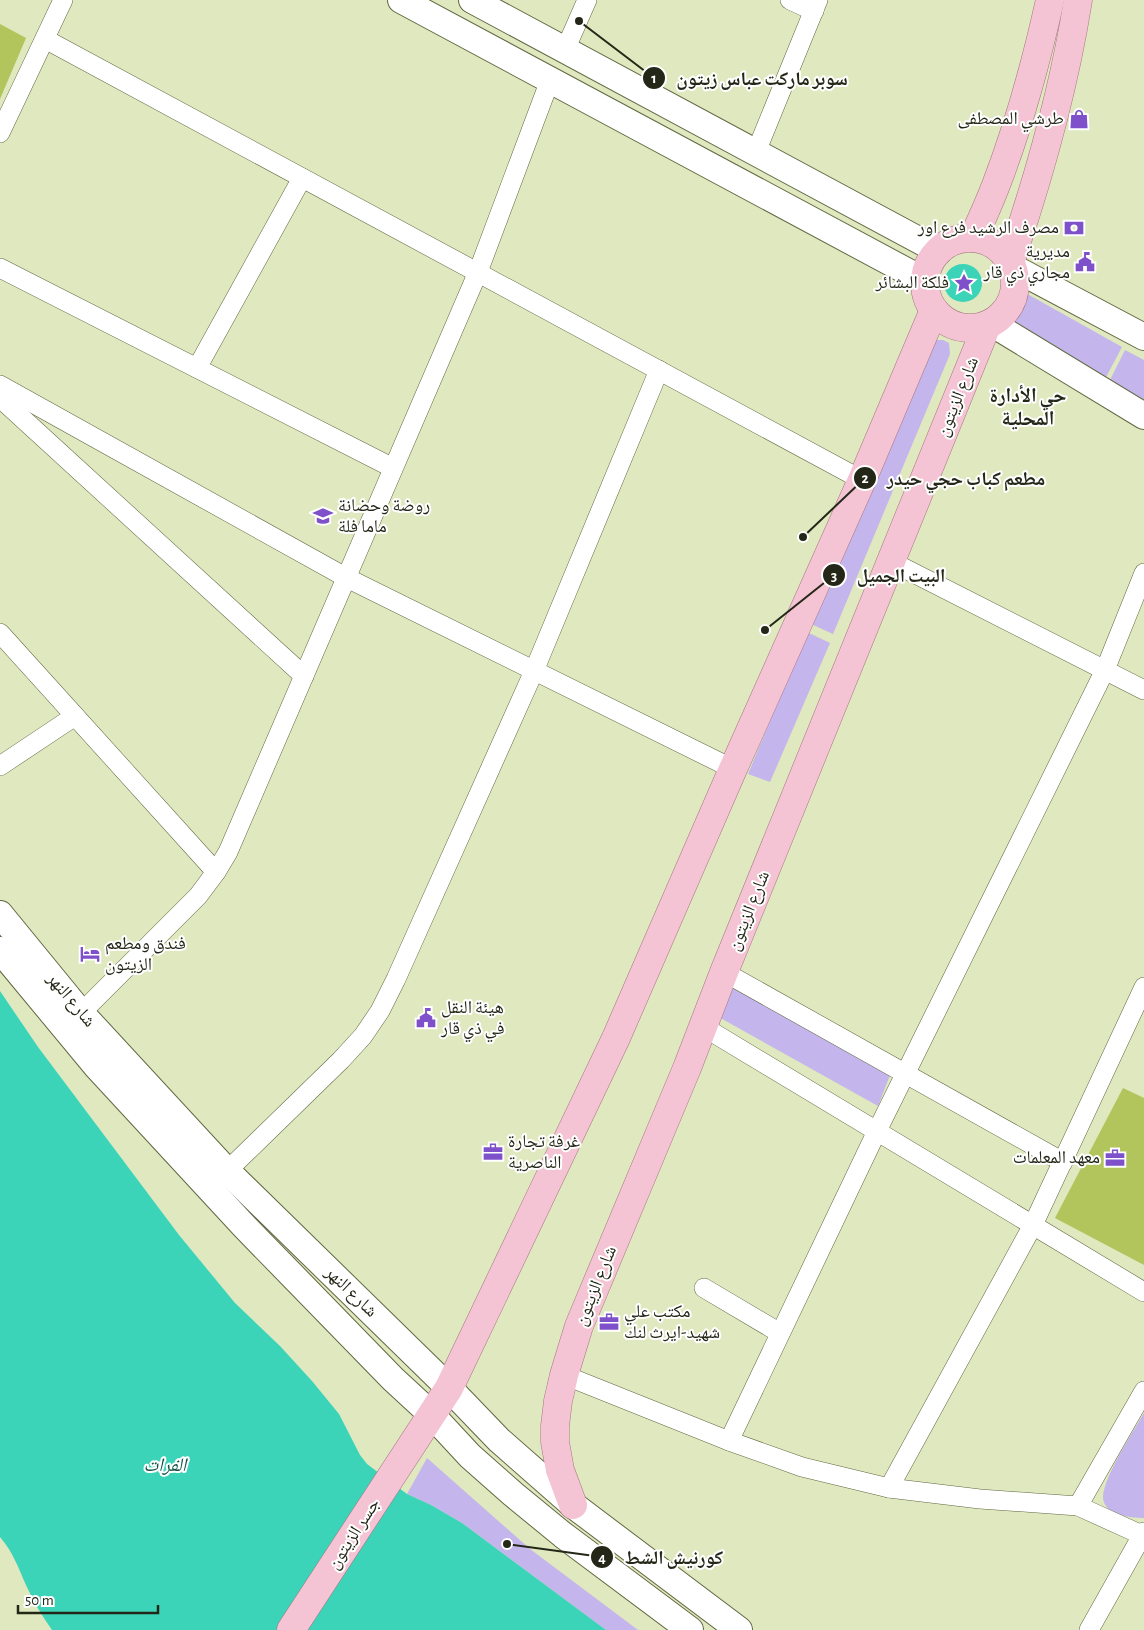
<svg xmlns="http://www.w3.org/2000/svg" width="1144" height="1630" font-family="'Alegreya Sans','Noto Naskh Arabic',sans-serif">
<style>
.green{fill:#c4b5ec}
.water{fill:#3bd4b8}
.building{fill:#b2c45c}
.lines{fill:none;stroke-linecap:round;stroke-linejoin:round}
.street-casing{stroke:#616842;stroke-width:20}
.secondary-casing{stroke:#616842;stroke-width:28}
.primary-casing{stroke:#a67480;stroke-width:29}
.street{stroke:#fff;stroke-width:19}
.secondary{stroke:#fff;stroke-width:26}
.primary{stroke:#f4c4d4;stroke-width:28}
.labels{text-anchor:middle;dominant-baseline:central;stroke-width:4;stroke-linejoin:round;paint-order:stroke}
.poi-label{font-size:18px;fill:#242717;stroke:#fff;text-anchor:end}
.street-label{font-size:18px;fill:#242717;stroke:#fff}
.water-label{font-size:19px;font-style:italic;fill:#155247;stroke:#fff}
.quarter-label{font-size:20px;font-weight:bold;fill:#242717;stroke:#fff}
.leader{fill:none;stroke:#242717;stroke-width:2}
.callout-dot{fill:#242717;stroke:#fff;stroke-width:2}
.mark-label{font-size:15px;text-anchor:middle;font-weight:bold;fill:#fff}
.callout-label{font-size:19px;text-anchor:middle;font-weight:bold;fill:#242717;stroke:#fff;stroke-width:4;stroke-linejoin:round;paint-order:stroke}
</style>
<rect width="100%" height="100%" fill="#dfe8be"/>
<!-- green -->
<g class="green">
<polygon points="1022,291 1122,347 1105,379 1005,326"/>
<polygon points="935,340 943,340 949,343 950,354 833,634 811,624"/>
<polygon points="1125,350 1144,360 1144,402 1109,382"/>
<polygon points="807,632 830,643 770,782 748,774"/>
<polygon points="733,984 892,1070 878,1106 715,1015"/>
<path d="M1144 1413V1518C1131 1518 1103 1515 1103 1497 1104 1476 1133 1432 1144 1413Z"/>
<polygon points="427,1458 530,1549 638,1630 606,1630 462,1523 431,1505 407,1494"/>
</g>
<!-- water -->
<g class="water">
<circle cx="963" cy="283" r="19"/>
<path d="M0 991 38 1047 179 1235 235 1303 280 1346 312 1381 339 1414 360 1455 367 1464 407 1494 431 1505 462 1523 606 1630H52C42 1616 33 1601 26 1585 18 1567 13 1552 0 1537Z"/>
</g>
<!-- building -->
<g class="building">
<polygon points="0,24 26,38 0,99"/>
<polygon points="1123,1088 1144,1098 1144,1265 1055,1218"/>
</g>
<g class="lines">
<defs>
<g id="street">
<polyline points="790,0 814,11"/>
<polyline points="45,39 862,480"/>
<polyline points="565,50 587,0"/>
<polyline points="0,133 63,0"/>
<polyline points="756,152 818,0"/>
<polyline points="0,268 393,468"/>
<polyline points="197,368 302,178"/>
<polyline points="0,385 347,578 733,769"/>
<polyline points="0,398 304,676"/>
<polyline points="892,562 1144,690"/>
<polyline points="0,633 216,872"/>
<polyline points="0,766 75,716"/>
<polyline points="724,972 1063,1162"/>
<polyline points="81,1013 198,896 216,872 228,852 478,272 550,80"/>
<polyline points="702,1026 1144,1292"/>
<polyline points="227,1171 341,1060 363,1036 380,1011 396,979 534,671 659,370"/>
<polyline points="704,1288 780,1333"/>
<polyline points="564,1375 729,1441 802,1467 889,1488 980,1499 1078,1506 1142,1535"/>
<polyline points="729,1441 877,1131 1105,670 1144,573"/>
<polyline points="889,1488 1033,1225 1144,987"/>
<polyline points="1078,1506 1144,1391"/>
<polyline points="1089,1630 1144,1532"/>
</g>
<g id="secondary">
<polyline points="401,0 925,281"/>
<polyline points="472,0 939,251"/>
<polyline points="1012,267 1144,337"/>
<polyline points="991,323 1144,416"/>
<polyline points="0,914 81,1013 227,1171 449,1388 499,1440 573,1505 739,1630"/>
<polyline points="0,950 97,1067 244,1226 393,1379 432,1415 470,1456 513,1494 563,1535 690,1630"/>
</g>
<g id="primary">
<path d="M973 238C981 221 989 203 996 185 1019 125 1036 63 1050 0"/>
<circle cx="970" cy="283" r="45"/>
<path d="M1010 262C1039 177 1064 89 1078 0"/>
<polyline points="573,1505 560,1470 555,1442 555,1426 558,1401 564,1375 579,1326 687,1068 724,972 987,325"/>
<polyline points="291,1630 449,1388 616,1038 733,769 862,480 934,310"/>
</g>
</defs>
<!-- street casing -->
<use href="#street" class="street-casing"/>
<!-- secondary casing -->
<use href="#secondary" class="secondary-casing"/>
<!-- primary casing -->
<use href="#primary" class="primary-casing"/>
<!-- street -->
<use href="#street" class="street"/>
<!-- secondary -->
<use href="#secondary" class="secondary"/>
<!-- primary -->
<use href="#primary" class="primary"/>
</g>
<!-- icons -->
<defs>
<symbol id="shop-bare" viewBox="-9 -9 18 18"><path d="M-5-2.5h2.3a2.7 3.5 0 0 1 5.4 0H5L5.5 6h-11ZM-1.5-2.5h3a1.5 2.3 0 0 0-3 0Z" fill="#7e50c9" stroke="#fff" stroke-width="2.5" paint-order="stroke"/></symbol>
<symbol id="bank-bare" viewBox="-9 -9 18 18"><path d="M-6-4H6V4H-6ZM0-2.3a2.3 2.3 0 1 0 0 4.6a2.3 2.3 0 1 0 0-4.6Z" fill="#7e50c9" stroke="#fff" stroke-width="2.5" paint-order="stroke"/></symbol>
<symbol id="civic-bare" viewBox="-9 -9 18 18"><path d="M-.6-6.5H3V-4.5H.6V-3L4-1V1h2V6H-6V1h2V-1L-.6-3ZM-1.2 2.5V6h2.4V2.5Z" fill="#7e50c9" stroke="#fff" stroke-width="2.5" paint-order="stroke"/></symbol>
<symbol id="sight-bare" viewBox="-9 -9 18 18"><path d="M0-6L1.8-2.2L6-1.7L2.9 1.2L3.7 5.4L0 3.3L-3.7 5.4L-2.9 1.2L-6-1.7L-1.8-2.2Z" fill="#7e50c9" stroke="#fff" stroke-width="2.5" paint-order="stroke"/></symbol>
<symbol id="school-bare" viewBox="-9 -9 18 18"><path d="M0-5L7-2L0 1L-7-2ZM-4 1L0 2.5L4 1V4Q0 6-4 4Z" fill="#7e50c9" stroke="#fff" stroke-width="2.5" paint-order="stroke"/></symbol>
<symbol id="hotel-bare" viewBox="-9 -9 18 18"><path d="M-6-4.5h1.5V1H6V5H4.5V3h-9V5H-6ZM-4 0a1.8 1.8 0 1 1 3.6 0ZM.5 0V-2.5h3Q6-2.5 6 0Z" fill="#7e50c9" stroke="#fff" stroke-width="2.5" paint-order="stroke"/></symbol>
<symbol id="office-bare" viewBox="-9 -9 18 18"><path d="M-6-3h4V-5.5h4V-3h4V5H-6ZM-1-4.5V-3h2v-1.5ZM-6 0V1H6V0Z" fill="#7e50c9" stroke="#fff" stroke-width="2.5" paint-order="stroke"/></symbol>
</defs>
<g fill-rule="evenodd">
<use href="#shop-bare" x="1065" y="105" width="28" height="28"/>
<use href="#bank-bare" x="1060" y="214" width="28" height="28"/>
<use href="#civic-bare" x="1071" y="248" width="28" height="28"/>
<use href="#sight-bare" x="950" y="269" width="28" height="28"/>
<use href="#school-bare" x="309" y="502" width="28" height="28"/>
<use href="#hotel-bare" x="76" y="940" width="28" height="28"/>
<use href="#civic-bare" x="412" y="1004" width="28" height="28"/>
<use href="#office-bare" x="479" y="1138" width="28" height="28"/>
<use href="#office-bare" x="1101" y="1144" width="28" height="28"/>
<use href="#office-bare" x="595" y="1308" width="28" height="28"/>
</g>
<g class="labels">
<!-- poi labels -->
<g class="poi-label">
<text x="1064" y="119">طرشي المصطفى</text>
<text x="1059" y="228">مصرف الرشيد فرع اور</text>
<text x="1070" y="252">مديرية<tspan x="1070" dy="21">مجاري ذي قار</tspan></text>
<text x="949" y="283">فلكة البشائر</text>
<text x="338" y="506" text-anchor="start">روضة وحضانة<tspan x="338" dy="21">ماما فلة</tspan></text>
<text x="105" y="944" text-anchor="start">فندق ومطعم<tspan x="105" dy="21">الزيتون</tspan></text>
<text x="441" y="1008" text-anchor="start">هيئة النقل<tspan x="441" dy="21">في ذي قار</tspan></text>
<text x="508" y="1142" text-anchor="start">غرفة تجارة<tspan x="508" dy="21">الناصرية</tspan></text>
<text x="1100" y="1158">معهد المعلمات</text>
<text x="624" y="1312" text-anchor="start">مكتب علي<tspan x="624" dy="21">شهيد-ايرث لنك</tspan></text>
</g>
<!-- street labels -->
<g class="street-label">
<text transform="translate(958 397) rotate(-68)">شارع الزيتون</text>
<text transform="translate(749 911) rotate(-68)">شارع الزيتون</text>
<text transform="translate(71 1000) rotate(50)">شارع النهر</text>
<text transform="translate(596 1286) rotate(-68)">شارع الزيتون</text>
<text transform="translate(351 1292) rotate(44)">شارع النهر</text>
<text transform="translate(354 1534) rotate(-57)">جسر الزيتون</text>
</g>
<!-- water labels -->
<g class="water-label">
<text x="165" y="1465">الفرات</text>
</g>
<!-- quarter labels -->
<g class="quarter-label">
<text x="1028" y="396">حي الأدارة<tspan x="1028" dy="23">المحلية</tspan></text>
</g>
</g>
<!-- callouts -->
<path class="leader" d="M579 21L654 78M803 537L865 478M765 630L834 575M507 1544L602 1557"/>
<g class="callout-dot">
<circle cx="579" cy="21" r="5"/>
<circle cx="803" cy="537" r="5"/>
<circle cx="765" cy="630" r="5"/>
<circle cx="507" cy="1544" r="5"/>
<circle cx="654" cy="78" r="12"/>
<circle cx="865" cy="478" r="12"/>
<circle cx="834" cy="575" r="12"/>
<circle cx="602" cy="1557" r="12"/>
</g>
<g class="mark-label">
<text x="654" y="83">1</text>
<text x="865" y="483">2</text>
<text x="834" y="581">3</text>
<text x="602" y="1563">4</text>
</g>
<g class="callout-label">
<text x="762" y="85">سوبر ماركت عباس زيتون</text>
<text x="966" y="485">مطعم كباب حجي حيدر</text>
<text x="901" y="582">البيت الجميل</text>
<text x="674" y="1564">كورنيش الشط</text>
</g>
<!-- scale -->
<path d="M18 1605v8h140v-8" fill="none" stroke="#242717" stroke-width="2.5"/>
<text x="25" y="1605" font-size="15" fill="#242717" stroke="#ffffff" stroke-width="4" paint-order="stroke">50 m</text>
</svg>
